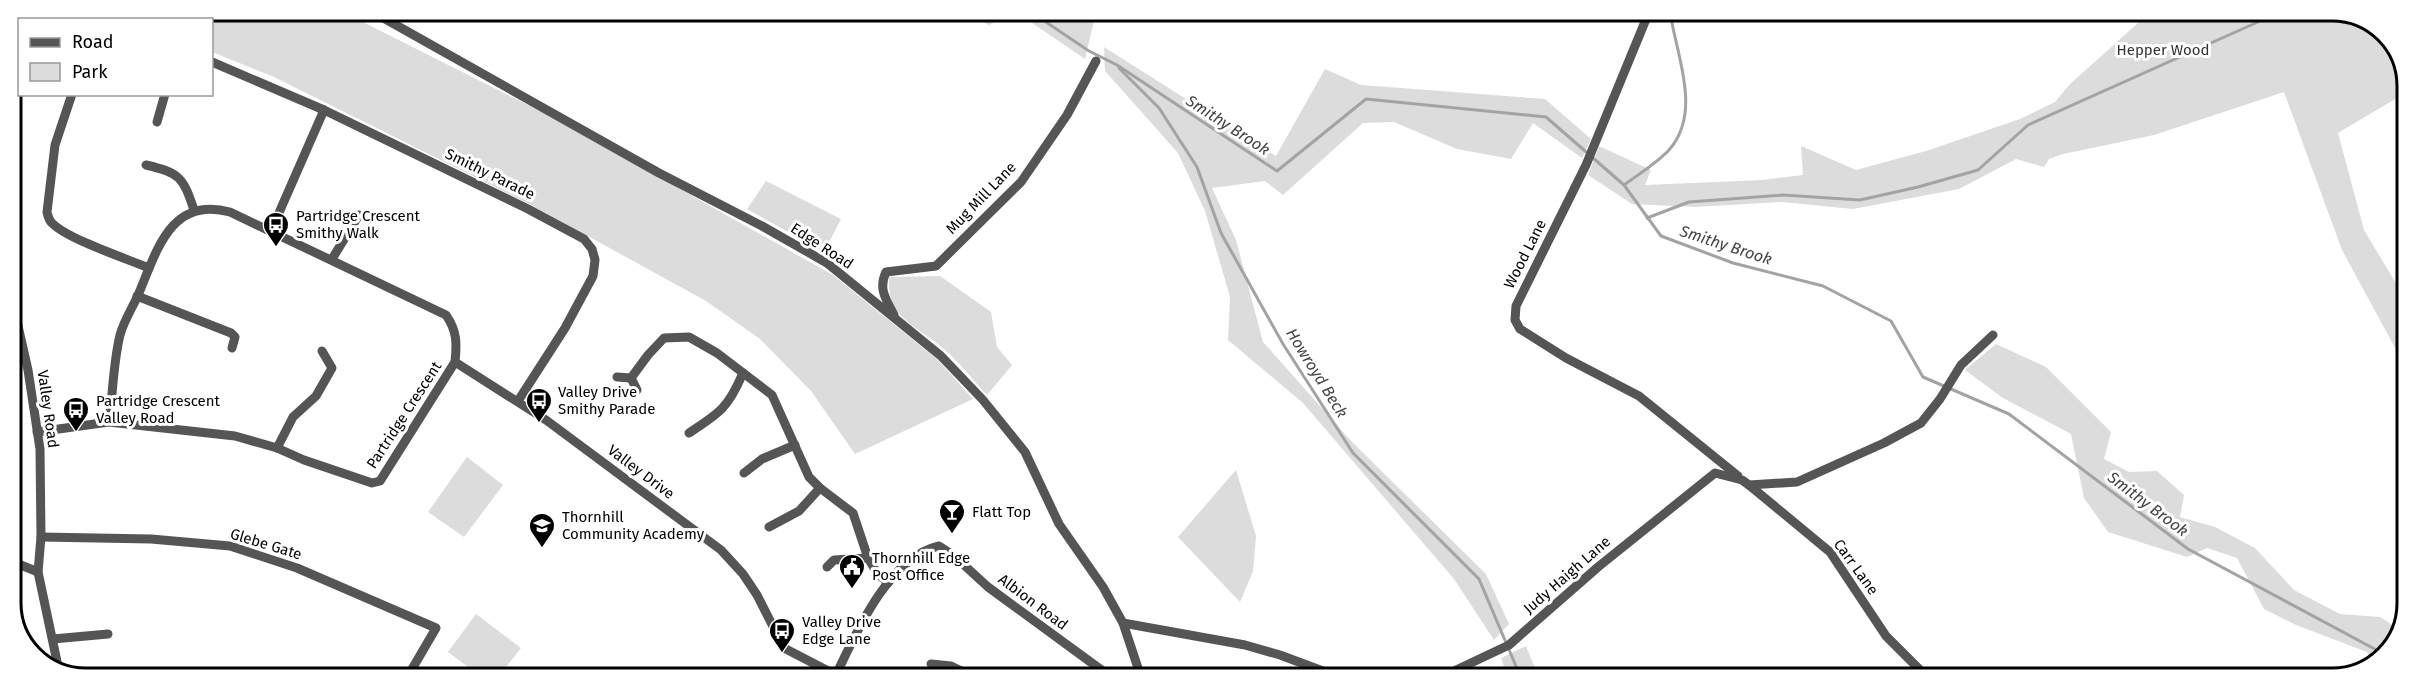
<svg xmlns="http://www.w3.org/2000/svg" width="2418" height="689" font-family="'Fira Sans',sans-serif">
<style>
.green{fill:#dcdcdc}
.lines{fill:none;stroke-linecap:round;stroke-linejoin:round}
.stream{stroke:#a3a3a3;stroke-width:3}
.street{stroke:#555;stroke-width:9}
.labels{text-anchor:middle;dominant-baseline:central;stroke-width:6;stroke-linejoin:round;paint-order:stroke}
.park-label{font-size:15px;fill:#333;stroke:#fff}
.street-label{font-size:15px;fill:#000;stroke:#fff}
.poi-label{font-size:15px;fill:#000;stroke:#fff;text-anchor:start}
.water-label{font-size:16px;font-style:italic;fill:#444;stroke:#fff}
.rim{fill:none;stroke:#000;stroke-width:3}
</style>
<rect width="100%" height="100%" fill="#fff"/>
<!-- green -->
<g class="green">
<polygon points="109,11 341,11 554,118 833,275 938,360 973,399 855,454 811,391 760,339 706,301 533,206 274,77 212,52 212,20 132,19"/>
<polygon points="960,11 1015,12 989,25"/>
<polygon points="1016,12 1096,12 1085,59"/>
<polygon points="2149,13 2351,13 2389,36 2407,80 2407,92 2338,133 2364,230 2406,300 2406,368 2342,250 2284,92 2154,135 2063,154 2049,159 2044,167 2016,159 1959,189 1853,209 1782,202 1695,207 1632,204 1588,175 1599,146 1651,170 1645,185 1762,180 1803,175 1801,146 1856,170 1926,151 2020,119 2055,102 2069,85"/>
<polygon points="1104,47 1276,156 1325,69 1361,85 1545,99 1591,139 1582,158 1533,123 1511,159 1457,149 1394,122 1363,123 1283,195 1265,181 1212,188 1236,240 1263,342 1352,442 1486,574 1509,624 1494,640 1454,579 1303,403 1228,340 1230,297 1205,211 1178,153 1105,71"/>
<polygon points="766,181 841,219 824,252 747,209"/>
<path d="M940 276 991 312 997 347 1012 365 987 395C973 380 960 363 945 350 919 326 886 320 889 277Z"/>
<polygon points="1996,344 2046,367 2111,432 2104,459 2129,472 2157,471 2184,495 2180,517 2215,527 2255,548 2294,590 2340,614 2380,617 2400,630 2378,663 2373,665 2367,652 2296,625 2264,609 2237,558 2207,548 2187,557 2108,532 2084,498 2071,434 2003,398 1965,370"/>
<polygon points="467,457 503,485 464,537 428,512"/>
<polygon points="1236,470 1256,536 1253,571 1240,602 1178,537"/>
<polygon points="476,614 521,648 499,676 480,676 448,652"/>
<polygon points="1526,646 1539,678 1508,678 1501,658"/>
</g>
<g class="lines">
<!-- stream -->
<g class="stream">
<polyline points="976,11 990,18 1004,12"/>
<polyline points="1031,12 1089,51 1117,65 1277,171 1366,99 1546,117 1624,185 1661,236 1733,263 1823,286 1891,321 1923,377 2009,414 2188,549 2384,654"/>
<polyline points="1119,68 1159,108 1197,167 1221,233 1283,344 1353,453 1479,579 1521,678"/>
<path d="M1624 185C1639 174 1657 163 1669 150 1700 115 1680 64 1672 23L1676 12"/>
<polyline points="1647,218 1689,202 1783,195 1860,200 1918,187 1978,170 2028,125 2278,13"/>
</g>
<!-- street -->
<g class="street">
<polyline points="371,11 659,173 762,226 827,263 941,356 983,400 1025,452 1059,524 1103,587 1123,623 1141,677"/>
<polyline points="1649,12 1586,165 1516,306 1515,320 1520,329 1566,358 1639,396 1738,476"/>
<polyline points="212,62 324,110 528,209 584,239 592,249 595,260 593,276 565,328 518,401"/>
<path d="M72 94 55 145 47 212C48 217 49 221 53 224 70 240 125 258 149 268"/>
<polyline points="157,122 165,94"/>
<path d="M146 165C180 173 183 177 194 210"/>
<polyline points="271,231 324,110"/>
<polyline points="332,259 359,215"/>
<polyline points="11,295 28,370 40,449 41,537 38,572 59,671"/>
<polyline points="137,296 231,333 235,337 232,348"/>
<path d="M894 315C886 299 878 289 886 272L936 266 1021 182 1067 115 1096 61"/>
<polyline points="455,362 546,420 721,550 743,574 757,595 784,648 836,675"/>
<polyline points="617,377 631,378 648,355 664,338 689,337 717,353 772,395 809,477 820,488 853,513 868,558 877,573 888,583"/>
<polyline points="631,378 637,390"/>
<path d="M37 432 109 422 235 436 277 448 304 460 372 483 380 481 455 362C457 343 457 331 446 315L230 212C171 196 157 250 139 293 133 307 124 320 120 335 113 364 113 393 109 422"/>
<path d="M689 433C720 413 728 408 743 373"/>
<polyline points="277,448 293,417 316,396 332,368 322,351"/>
<polyline points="744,473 762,459 795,445"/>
<polyline points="1749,485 1830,552 1886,636 1928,678"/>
<polyline points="769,527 799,511 820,488"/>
<polyline points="41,537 151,539 230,546 297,568 436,628 408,676"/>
<polyline points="11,561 38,572"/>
<polyline points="827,567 834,560 868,558"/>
<polyline points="1123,623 1245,645 1280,655 1339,677"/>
<polyline points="53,639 108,634"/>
<polyline points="931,664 951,666 974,677"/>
<path d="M835 677C856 633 888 558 939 546L953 555 988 587 1111 677"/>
<polyline points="1426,678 1454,671 1509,645 1598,567 1715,473 1742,480 1749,485 1797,482 1884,443 1921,423 1940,399 1961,365 1993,335"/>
</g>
</g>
<!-- icons -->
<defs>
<symbol id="bus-pin" viewBox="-11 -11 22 30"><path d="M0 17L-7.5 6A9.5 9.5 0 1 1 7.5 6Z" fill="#000" stroke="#fff"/><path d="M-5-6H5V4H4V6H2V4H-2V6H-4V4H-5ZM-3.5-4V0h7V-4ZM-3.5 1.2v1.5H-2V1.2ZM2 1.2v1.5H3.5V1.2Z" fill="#fff"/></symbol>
<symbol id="bar-pin" viewBox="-11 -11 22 30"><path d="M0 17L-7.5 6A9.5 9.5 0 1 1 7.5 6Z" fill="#000" stroke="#fff"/><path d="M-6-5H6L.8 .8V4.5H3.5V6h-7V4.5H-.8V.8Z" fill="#fff"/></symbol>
<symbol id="school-pin" viewBox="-11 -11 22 30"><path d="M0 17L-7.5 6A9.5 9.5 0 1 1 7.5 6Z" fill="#000" stroke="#fff"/><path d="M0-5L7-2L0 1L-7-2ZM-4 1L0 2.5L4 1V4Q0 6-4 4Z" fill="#fff"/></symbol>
<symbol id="civic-pin" viewBox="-11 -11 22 30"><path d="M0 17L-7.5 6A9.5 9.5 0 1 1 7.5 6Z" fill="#000" stroke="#fff"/><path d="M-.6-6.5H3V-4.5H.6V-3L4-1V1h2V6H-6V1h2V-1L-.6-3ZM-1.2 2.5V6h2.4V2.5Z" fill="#fff"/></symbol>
</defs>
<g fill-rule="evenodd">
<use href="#bus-pin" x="261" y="210" width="30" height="40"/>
<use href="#bus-pin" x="524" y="386" width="30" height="40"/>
<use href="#bus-pin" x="61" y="395" width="30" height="40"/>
<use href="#bar-pin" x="937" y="497" width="30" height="40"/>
<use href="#school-pin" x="527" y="511" width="30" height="40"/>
<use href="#civic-pin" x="837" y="552" width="30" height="40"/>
<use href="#bus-pin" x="767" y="616" width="30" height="40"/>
</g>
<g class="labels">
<!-- park labels -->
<g class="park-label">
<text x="2163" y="50">Hepper Wood</text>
</g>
<!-- street labels -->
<g class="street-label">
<text transform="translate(490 174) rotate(26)">Smithy Parade</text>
<text transform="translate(981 198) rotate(-46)">Mug Mill Lane</text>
<text transform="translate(822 246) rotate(33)">Edge Road</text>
<text transform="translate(1525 254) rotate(-63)">Wood Lane</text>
<text transform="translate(48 409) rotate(82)">Valley Road</text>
<text transform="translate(404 415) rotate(-57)">Partridge Crescent</text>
<text transform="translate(641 472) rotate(37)">Valley Drive</text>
<text transform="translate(266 544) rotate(17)">Glebe Gate</text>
<text transform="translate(1856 567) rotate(54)">Carr Lane</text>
<text transform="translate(1567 575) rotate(-41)">Judy Haigh Lane</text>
<text transform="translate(1033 602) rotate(37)">Albion Road</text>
</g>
<!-- poi labels -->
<g class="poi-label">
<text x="296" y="216">Partridge Crescent<tspan x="296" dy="17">Smithy Walk</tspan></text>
<text x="558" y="392">Valley Drive<tspan x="558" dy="17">Smithy Parade</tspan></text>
<text x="96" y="401">Partridge Crescent<tspan x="96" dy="17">Valley Road</tspan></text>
<text x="972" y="512">Flatt Top</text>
<text x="562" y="517">Thornhill<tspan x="562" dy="17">Community Academy</tspan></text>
<text x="872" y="558">Thornhill Edge<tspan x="872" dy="17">Post Office</tspan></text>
<text x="802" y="622">Valley Drive<tspan x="802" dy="17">Edge Lane</tspan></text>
</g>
<!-- water labels -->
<g class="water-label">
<text transform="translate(1228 125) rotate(33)">Smithy Brook</text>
<text transform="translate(1726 245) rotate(18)">Smithy Brook</text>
<text transform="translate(1317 373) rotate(58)">Howroyd Beck</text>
<text transform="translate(2148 504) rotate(37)">Smithy Brook</text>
</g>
</g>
<!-- crop -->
<path d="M0 0H2418V689H0ZM86 21H2332A65 65 0 0 1 2397 86V603A65 65 0 0 1 2332 668H86A65 65 0 0 1 21 603V86A65 65 0 0 1 86 21Z" fill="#fff" fill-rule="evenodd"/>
<path class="rim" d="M86 21H2332A65 65 0 0 1 2397 86V603A65 65 0 0 1 2332 668H86A65 65 0 0 1 21 603V86A65 65 0 0 1 86 21Z"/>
<!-- legend -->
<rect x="18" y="18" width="195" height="78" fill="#ffffff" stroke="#999999" stroke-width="1.5"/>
<rect x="30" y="38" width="30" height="9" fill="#555555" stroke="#999999" stroke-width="1.5"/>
<text x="72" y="48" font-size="18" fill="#000000">Road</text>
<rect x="30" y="63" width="30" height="18" fill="#dcdcdc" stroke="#999999" stroke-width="1.5"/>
<text x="72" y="78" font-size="18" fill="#000000">Park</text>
</svg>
